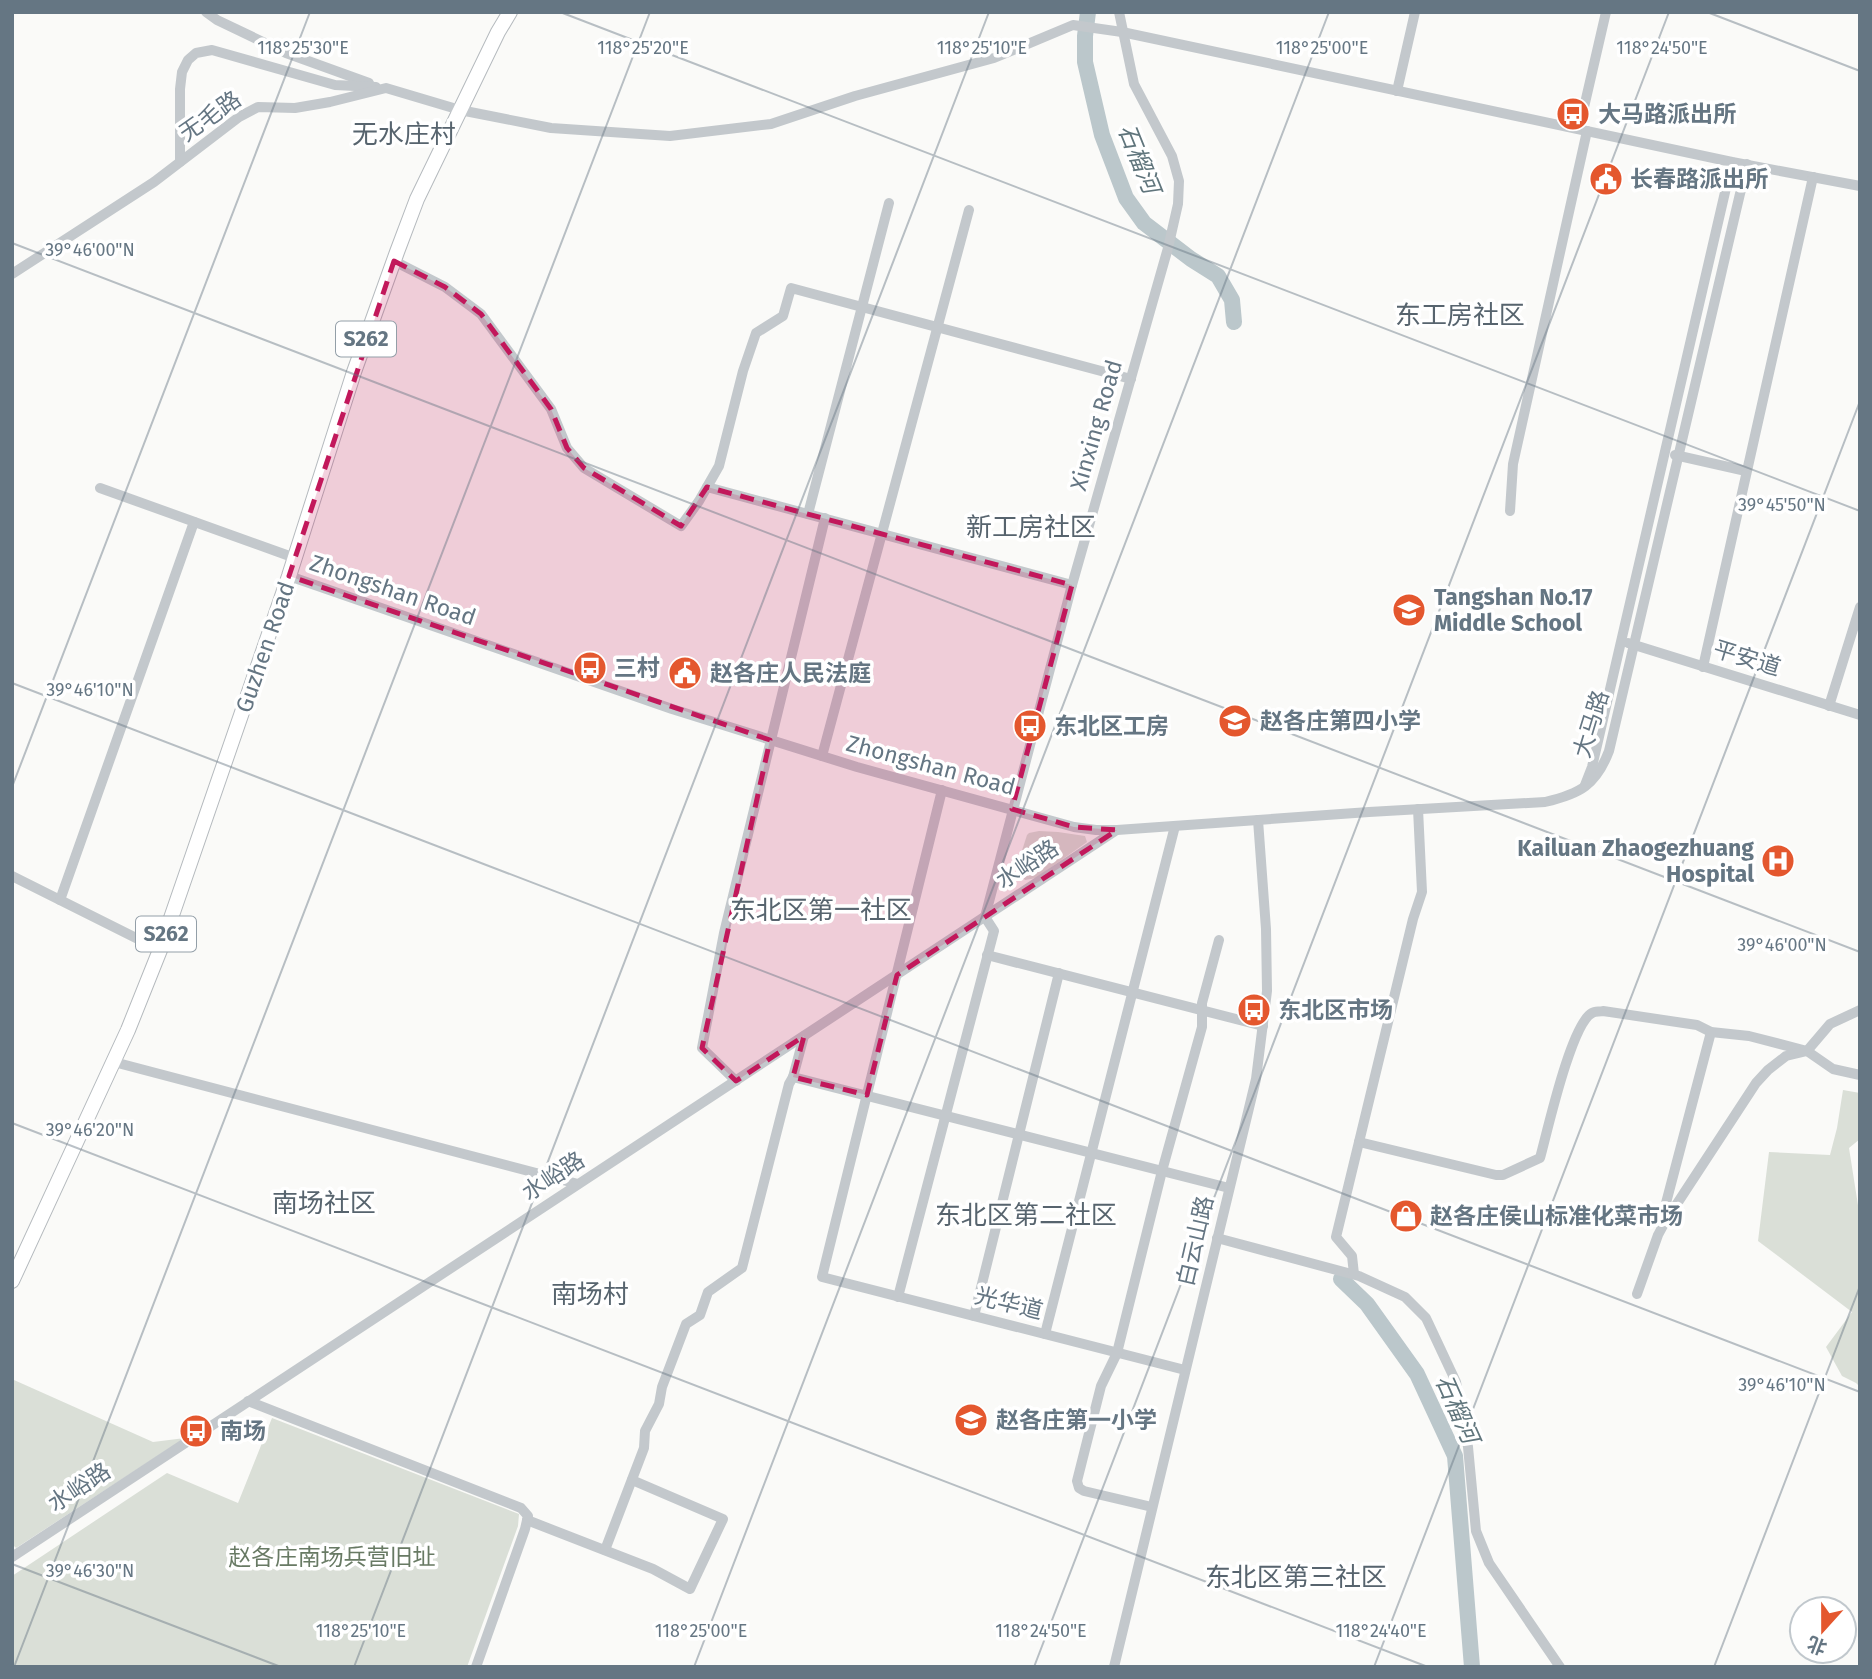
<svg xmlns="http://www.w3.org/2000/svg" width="1872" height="1679" font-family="'Fira Sans','Noto Sans SC',sans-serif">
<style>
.green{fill:#dadfd7}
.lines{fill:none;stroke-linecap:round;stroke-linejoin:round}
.river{stroke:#bbc7cb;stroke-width:16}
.major-casing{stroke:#b5babe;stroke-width:16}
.minor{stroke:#c3c8cc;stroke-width:10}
.major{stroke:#fff;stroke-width:14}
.marked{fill:#c2185b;fill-opacity:0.2;stroke:#c2185b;stroke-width:5;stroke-dasharray:14 9;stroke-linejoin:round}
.ticks{fill:none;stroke:#657683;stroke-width:2;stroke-opacity:0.45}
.labels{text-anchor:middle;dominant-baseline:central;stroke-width:7;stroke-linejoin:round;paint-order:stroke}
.shield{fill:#fff;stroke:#939fa8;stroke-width:2}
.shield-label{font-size:21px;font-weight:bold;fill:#657683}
.poi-label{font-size:23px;font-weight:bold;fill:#657683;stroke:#fff;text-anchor:start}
.street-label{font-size:23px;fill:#657683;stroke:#fff}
.park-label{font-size:23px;fill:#687a64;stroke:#fff}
.water-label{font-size:24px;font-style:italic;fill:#60757c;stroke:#fff}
.quarter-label{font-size:26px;fill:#57646e;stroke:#fff}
.ticks-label{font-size:18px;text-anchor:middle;fill:#657683;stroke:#fff;stroke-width:7;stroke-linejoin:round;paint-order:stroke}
</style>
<rect width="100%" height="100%" fill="#fafaf8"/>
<!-- green -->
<g class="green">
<polygon points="1039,831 1058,832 1085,836 1087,842 1036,878 1025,880 1019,873 1019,860 1027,835 1029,833"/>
<polygon points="1843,1090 1860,1093 1860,1139 1849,1148 1860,1218 1860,1387 1856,1383 1842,1376 1826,1347 1852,1312 1758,1241 1769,1152 1830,1155 1837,1128"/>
<polygon points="12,1376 14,1380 153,1442 185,1438 16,1548 12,1544"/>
<polygon points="272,1418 519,1514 518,1526 467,1667 12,1667 12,1576 167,1473 238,1503"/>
</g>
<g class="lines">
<!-- river -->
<g class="river">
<polyline points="1088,12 1085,36 1085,62 1102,135 1126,198 1144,223 1191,259 1218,276 1232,300 1234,322"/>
<polyline points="1341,1279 1367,1304 1417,1374 1455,1456 1472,1667"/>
</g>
<defs>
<polyline id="major" points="12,1281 128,1030 160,950 289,576 354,372 397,252 417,199 498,32 510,12"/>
</defs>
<!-- major casing -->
<use href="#major" class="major-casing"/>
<!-- minor -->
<g class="minor">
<polyline points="206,12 217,20 286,53 369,83"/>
<polyline points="1397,91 1415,12"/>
<polyline points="1579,129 1606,12"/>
<polyline points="180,162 180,89 182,72 188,60 196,53 212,50 335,85 376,87"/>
<polyline points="394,261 445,287 481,314 551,409 567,448 584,468 681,526 699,501 719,466 743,371 756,333 783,316 791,288 1131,379"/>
<polyline points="12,274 154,182 239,117 258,107 295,108 330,102 386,88 460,110 551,128 670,136 771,124 855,96 994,58 1073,25 1122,32 1732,162 1860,186"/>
<polyline points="1675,455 1746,471"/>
<polyline points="707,487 1072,585"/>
<polyline points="100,488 295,558"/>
<polyline points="1510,511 1513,464 1587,131"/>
<polyline points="808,514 889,203"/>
<path d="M289 576 672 709 857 767 1074 827 1096 830H1117L1369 812 1545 802C1580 794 1596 785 1609 751L1747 164"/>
<polyline points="1628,643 1860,715"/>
<polyline points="1703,667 1813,177"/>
<polyline points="1829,706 1860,607"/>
<polyline points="822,756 969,210"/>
<polyline points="1585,785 1592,767 1732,162"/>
<polyline points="942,790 822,1277 1185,1370"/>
<polyline points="12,876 160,950"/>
<polyline points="60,900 194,522"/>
<polyline points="985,917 1072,585 1168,248 1178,204 1179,181 1172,156 1134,84 1119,12"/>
<polyline points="987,955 1263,1026"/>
<polyline points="804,1036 793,1077 1229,1188"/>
<polyline points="114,1062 578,1184"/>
<polyline points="736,1081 702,1048 724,933 825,518"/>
<path d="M1359 1142 1496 1175H1503L1540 1158C1547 1133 1571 1024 1592 1013 1595 1011 1599 1012 1603 1011L1697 1025 1711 1032 1749 1036 1807 1051 1833 1069 1860 1075"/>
<polyline points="1661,1222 1711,1032"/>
<polyline points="1217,1238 1359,1276 1405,1297 1426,1318 1456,1382 1468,1447 1476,1531 1489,1563 1560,1667"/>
<polyline points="1354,1274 1352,1256 1336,1237 1413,919 1422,892 1418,809"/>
<polyline points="1637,1294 1658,1235 1665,1222 1756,1083 1768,1070 1786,1056 1807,1051 1830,1024 1860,1010"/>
<polyline points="898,1297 994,931 985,917"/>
<polyline points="974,1316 1059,973"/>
<polyline points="1045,1334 1175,826"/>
<polyline points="248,1401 521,1508 528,1516 525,1529 476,1667"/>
<polyline points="1152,1507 1084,1491 1079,1488 1077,1481 1101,1386 1117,1353 1162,1171 1202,1027 1202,1003 1219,940"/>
<polyline points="527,1520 653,1569 690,1589 723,1519 632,1480"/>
<polyline points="605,1550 644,1448 645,1431 659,1404 662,1387 686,1324 700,1315 708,1292 742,1268 789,1084 793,1077"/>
<polyline points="12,1557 1115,831"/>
<polyline points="1114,1667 1256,1079 1267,991 1266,929 1258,820"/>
</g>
<!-- major -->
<use href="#major" class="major"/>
</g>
<!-- marked area -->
<path class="marked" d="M394 261 445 287 481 314 551 409 567 448 584 468 681 526 707 487 1072 585 1012 809 1074 827 1117 830 897 975 867 1095 793 1077 804 1036 736 1081 702 1048 770 740 289 576Z"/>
<!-- ticks -->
<path class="ticks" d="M560 12 1860 511M1707 12 1860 71M12 243 1860 952M12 683 1860 1392M12 787 310 12M12 1123 1428 1667M12 1564 281 1667M14 1667 650 12M354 1667 989 12M694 1667 1329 12M1034 1667 1669 12M1374 1667 1860 401M1714 1667 1860 1286"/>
<!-- icons -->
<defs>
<symbol id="bus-disc" viewBox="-11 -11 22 22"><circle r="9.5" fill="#e4572e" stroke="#fff"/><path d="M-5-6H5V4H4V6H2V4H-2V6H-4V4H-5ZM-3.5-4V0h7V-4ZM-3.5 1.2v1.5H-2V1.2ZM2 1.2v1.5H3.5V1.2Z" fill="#fff"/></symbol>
<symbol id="civic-disc" viewBox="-11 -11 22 22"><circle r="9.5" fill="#e4572e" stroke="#fff"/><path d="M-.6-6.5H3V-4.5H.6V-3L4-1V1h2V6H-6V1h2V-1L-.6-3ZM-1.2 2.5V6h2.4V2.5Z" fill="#fff"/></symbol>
<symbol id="school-disc" viewBox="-11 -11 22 22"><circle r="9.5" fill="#e4572e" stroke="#fff"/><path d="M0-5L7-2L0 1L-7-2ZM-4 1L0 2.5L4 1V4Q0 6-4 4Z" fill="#fff"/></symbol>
<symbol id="hospital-disc" viewBox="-11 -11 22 22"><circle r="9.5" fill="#e4572e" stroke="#fff"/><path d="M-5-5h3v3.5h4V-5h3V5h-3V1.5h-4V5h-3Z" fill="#fff"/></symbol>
<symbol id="shop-disc" viewBox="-11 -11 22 22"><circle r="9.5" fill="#e4572e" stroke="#fff"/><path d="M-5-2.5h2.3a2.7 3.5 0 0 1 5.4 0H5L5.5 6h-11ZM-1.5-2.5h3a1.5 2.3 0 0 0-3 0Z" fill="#fff"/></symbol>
</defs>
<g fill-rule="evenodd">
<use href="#bus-disc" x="1554" y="95" width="38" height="38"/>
<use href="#civic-disc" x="1587" y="160" width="38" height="38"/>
<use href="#school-disc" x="1390" y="591" width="38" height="38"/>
<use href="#bus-disc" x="571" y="649" width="38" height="38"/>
<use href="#civic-disc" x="666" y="654" width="38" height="38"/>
<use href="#school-disc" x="1216" y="702" width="38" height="38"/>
<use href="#bus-disc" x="1011" y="707" width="38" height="38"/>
<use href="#hospital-disc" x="1759" y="842" width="38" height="38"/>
<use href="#bus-disc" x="1235" y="991" width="38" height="38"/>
<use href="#shop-disc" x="1387" y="1197" width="38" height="38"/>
<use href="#school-disc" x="952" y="1401" width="38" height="38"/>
<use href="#bus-disc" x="177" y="1412" width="38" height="38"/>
</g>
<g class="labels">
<!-- shield labels -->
<g class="shield">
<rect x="336" y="321.5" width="60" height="35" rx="5"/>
<rect x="136" y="916.5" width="60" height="35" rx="5"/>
</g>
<g class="shield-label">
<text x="366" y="339">S262</text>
<text x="166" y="934">S262</text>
</g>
<!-- poi labels -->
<g class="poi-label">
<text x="1598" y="114">大马路派出所</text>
<text x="1630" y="179">长春路派出所</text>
<text x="1434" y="597">Tangshan No.17<tspan x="1434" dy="26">Middle School</tspan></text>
<text x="614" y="668">三村</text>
<text x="710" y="673">赵各庄人民法庭</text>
<text x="1260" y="721">赵各庄第四小学</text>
<text x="1054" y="726">东北区工房</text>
<text x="1754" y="848" text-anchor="end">Kailuan Zhaogezhuang<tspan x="1754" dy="26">Hospital</tspan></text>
<text x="1278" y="1010">东北区市场</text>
<text x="1430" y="1216">赵各庄侯山标准化菜市场</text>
<text x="996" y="1420">赵各庄第一小学</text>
<text x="220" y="1431">南场</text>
</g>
<!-- street labels -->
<g class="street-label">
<text transform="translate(210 116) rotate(-35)">无毛路</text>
<text transform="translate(1096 425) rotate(-74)">Xinxing Road</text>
<text transform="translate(393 590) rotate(19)">Zhongshan Road</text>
<text transform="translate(265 647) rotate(-71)">Guzhen Road</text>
<text transform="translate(1747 658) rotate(17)">平安道</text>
<text transform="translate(1591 724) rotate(-73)">大马路</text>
<text transform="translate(931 765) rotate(15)">Zhongshan Road</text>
<text transform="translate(1027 864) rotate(-33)">水峪路</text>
<text transform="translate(553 1176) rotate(-33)">水峪路</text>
<text transform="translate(1195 1241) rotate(-77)">白云山路</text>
<text transform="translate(1009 1303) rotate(14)">光华道</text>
<text transform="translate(79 1487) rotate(-33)">水峪路</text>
</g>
<!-- park labels -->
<g class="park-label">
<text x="332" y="1557">赵各庄南场兵营旧址</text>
</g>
<!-- water labels -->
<g class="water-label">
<text transform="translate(1139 159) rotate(68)">石榴河</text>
<text transform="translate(1457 1409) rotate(66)">石榴河</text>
</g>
<!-- quarter labels -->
<g class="quarter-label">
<text x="404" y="134">无水庄村</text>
<text x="1460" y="315">东工房社区</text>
<text x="1031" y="527">新工房社区</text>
<text x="821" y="910">东北区第一社区</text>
<text x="324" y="1203">南场社区</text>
<text x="1026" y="1215">东北区第二社区</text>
<text x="590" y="1294">南场村</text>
<text x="1296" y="1577">东北区第三社区</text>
</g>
</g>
<g class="ticks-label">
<text x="643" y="54">118°25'20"E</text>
<text x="982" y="54">118°25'10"E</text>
<text x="1322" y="54">118°25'00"E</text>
<text x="1662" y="54">118°24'50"E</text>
<text x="303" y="54">118°25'30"E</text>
<text x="90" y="256">39°46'00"N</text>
<text x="1782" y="511">39°45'50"N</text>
<text x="90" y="696">39°46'10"N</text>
<text x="1782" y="951">39°46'00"N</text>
<text x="90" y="1136">39°46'20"N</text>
<text x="1782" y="1391">39°46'10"N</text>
<text x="90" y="1577">39°46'30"N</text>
<text x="361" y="1637">118°25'10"E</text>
<text x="701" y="1637">118°25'00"E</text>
<text x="1041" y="1637">118°24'50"E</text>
<text x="1381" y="1637">118°24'40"E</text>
</g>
<!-- border -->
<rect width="1872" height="1679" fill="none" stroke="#657683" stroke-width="28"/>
<!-- north arrow -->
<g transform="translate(1823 1630) rotate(201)"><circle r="33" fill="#ffffff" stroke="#c1c8cd" stroke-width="2"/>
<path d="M0-5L12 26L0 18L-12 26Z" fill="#e4572e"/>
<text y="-10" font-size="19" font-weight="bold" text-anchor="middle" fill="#657683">北</text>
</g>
</svg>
